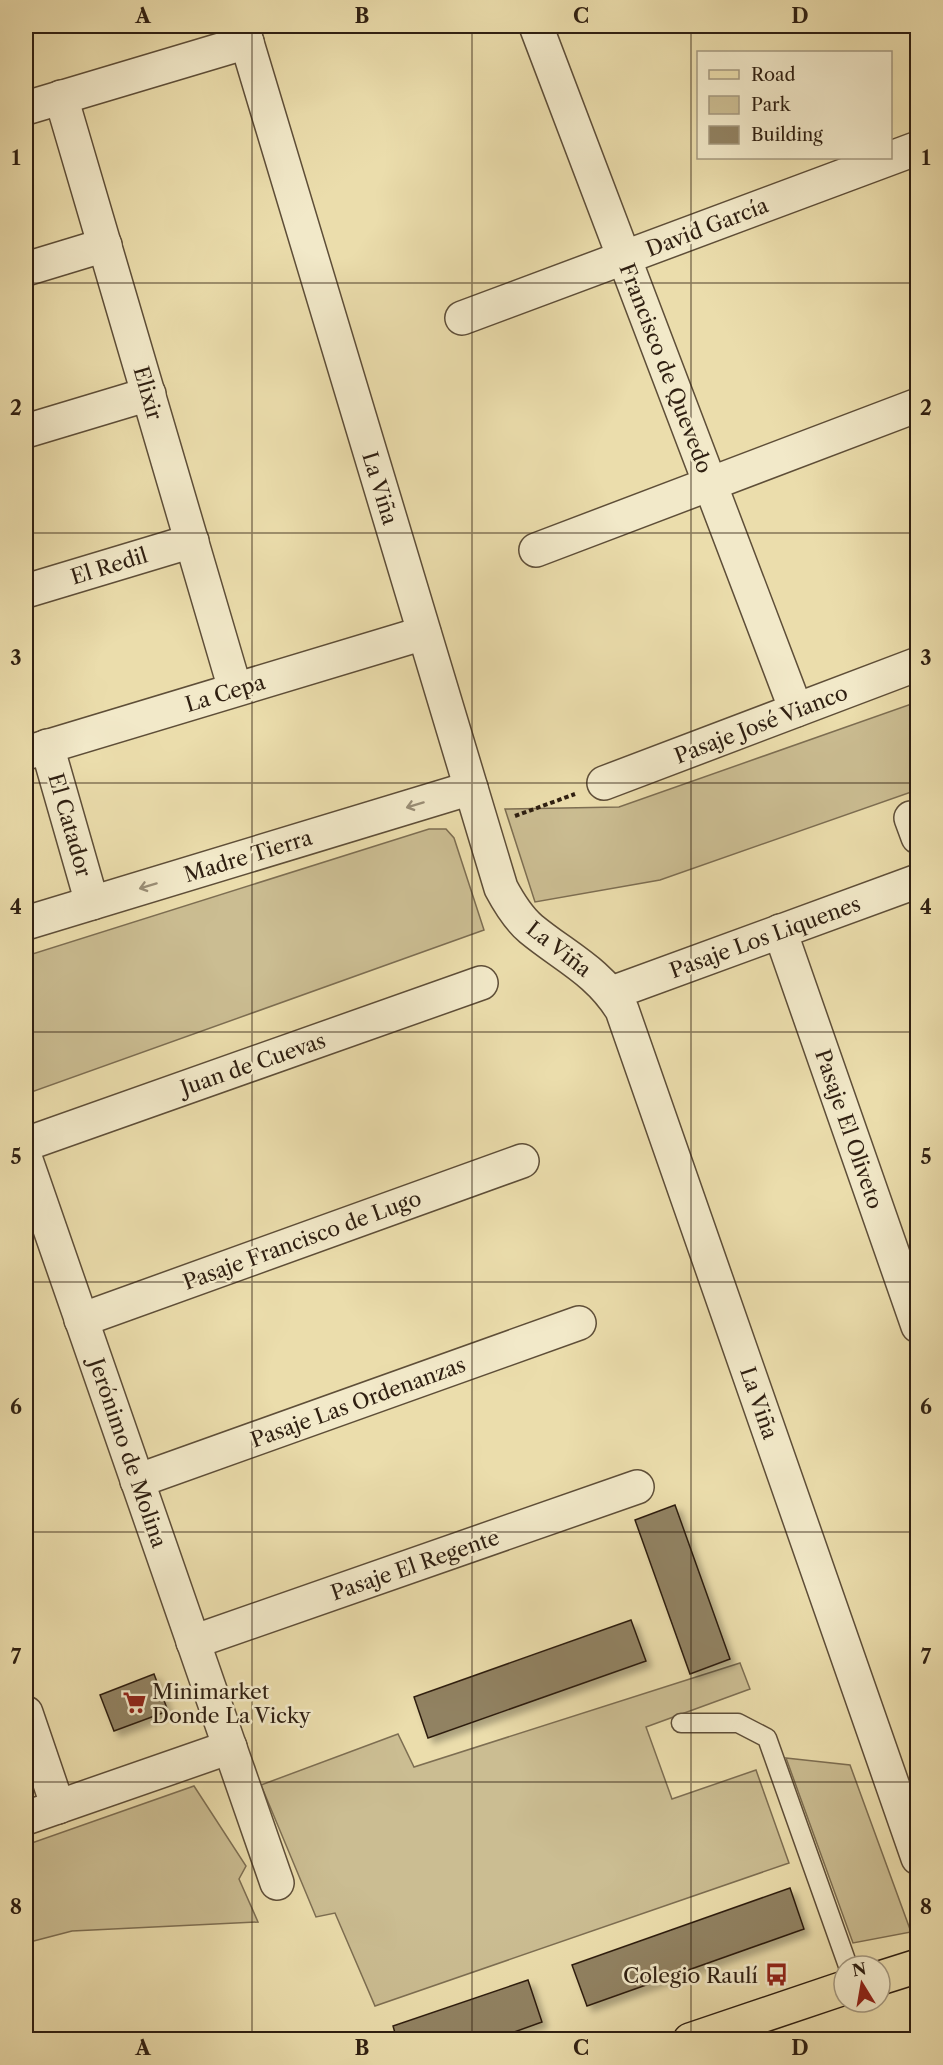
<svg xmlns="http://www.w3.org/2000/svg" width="943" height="2065" font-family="'Libre Caslon Text',serif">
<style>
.green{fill:#cbbd92;stroke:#7d6e52;stroke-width:1.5}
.building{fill:#918262;stroke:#2f1f11;stroke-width:1.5;filter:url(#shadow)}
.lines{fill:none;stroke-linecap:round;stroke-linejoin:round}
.lane-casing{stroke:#5e4e38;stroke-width:21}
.street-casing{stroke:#5e4e38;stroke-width:36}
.primary-casing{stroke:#2f1f11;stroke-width:36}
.path{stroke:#2f1f11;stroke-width:4;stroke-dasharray:4.5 3;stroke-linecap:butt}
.lane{stroke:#f2e9c9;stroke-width:18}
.street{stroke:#f2e9c9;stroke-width:33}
.primary{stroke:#ebddac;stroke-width:33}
.oneway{stroke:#9a8e76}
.grid{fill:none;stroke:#2f1f11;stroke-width:1.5;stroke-opacity:0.55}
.labels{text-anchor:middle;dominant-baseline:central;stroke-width:5;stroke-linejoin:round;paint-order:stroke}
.street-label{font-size:21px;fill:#2f1f11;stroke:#f2e9c9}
.poi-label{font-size:21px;fill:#2f1f11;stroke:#f2e9c9;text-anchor:start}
.neatline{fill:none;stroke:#2f1f11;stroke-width:2}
.grid-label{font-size:20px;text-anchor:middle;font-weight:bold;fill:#2f1f11}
</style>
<defs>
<filter id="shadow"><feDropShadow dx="5.5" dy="5.5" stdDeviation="3" flood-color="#0004"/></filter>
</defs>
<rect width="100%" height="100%" fill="#ebddac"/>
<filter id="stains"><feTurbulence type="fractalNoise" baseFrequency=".00333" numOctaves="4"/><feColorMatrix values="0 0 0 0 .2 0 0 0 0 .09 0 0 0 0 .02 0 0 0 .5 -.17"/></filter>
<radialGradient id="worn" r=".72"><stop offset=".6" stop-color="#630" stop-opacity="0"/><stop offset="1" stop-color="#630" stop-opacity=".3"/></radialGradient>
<!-- green -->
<g class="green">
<polygon points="917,702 917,790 660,880 535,902 505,809 619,807"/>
<polygon points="429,829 446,829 454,838 484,930 26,1094 26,956"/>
<polygon points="740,1663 750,1689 646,1727 672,1799 756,1770 789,1863 375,2006 335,1913 316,1917 261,1785 398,1734 414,1767"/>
<polygon points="786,1758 850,1765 911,1932 853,1943"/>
<polygon points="194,1786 246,1866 239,1879 258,1922 72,1931 26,1943 26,1845"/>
</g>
<!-- building -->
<g class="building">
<polygon points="675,1505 730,1659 690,1674 635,1520"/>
<polygon points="631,1620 646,1661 428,1738 414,1697"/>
<polygon points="154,1674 168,1711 114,1731 100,1695"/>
<polygon points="790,1888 804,1929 587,2006 572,1965"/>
<polygon points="528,1980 542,2022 492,2040 397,2040 393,2026"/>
</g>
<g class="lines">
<defs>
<polyline id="lane" points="681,1723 738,1723 767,1738 848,1966"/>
<g id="street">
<path d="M242 26 501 888C509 903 518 918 531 929 565 957 598 971 622 1010L918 1858"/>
<polyline points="536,26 796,710"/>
<polyline points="61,97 235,689"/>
<polyline points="26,108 247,42"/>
<polyline points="26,269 105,245"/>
<polyline points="462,318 918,148"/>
<polyline points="26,431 149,394"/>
<polyline points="536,550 918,405"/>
<polyline points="26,591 192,541"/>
<polyline points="47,746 92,903"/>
<polyline points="26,753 424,633"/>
<polyline points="604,783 918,664"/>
<polyline points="911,818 918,837"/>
<polyline points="26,923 471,788"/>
<polyline points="780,931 918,1326"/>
<polyline points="612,993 918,881"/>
<polyline points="26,1144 481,983"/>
<polyline points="26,1160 277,1883"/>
<polyline points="81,1320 522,1161"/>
<polyline points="137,1481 579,1323"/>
<polyline points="193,1642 637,1487"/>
<polyline points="26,1713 58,1807"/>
<polyline points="26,1818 230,1747"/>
</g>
<g id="primary">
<polyline points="880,1978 918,1966"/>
<polyline points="690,2040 844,1988"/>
</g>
</defs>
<!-- lane casing -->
<use href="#lane" class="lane-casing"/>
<!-- street casing -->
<use href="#street" class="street-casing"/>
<!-- primary casing -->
<use href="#primary" class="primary-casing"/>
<!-- path -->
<polyline class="path" points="515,816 575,794"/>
<!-- lane -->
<use href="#lane" class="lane"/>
<!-- street -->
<use href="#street" class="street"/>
<!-- primary -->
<use href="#primary" class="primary"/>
</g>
<!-- one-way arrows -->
<defs><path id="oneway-shaft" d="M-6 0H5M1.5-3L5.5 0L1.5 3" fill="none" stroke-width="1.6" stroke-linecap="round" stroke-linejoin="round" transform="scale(1.5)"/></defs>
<g class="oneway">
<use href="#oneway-shaft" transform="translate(415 805) rotate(163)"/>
<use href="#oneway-shaft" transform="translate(148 886) rotate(163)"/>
</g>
<!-- grid -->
<path class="grid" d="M252 26V2040M472 26V2040M691 26V2040M26 283H918M26 533H918M26 783H918M26 1032H918M26 1282H918M26 1532H918M26 1782H918"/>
<!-- icons -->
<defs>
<symbol id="supermarket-bare" viewBox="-9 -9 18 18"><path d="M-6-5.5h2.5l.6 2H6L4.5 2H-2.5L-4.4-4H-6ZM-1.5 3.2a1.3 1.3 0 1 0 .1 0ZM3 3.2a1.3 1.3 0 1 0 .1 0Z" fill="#8f2418" stroke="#f2e9c9" stroke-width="2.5" paint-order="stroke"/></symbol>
<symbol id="bus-bare" viewBox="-9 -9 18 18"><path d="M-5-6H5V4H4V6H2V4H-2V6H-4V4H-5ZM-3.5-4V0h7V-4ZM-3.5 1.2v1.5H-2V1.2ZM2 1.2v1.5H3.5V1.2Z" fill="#8f2418" stroke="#f2e9c9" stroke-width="2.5" paint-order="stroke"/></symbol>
</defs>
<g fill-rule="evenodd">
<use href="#supermarket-bare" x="118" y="1686" width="33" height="33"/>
<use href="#bus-bare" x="760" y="1958" width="33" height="33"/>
</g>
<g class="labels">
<!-- street labels -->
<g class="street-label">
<text transform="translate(707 227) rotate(-21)">David García</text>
<text transform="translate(666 368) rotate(69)">Francisco de Quevedo</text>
<text transform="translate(148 393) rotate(74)">Elixir</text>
<text transform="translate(380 488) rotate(73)">La Viña</text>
<text transform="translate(109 566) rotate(-17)">El Redil</text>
<text transform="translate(225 693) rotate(-17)">La Cepa</text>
<text transform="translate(761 724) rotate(-21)">Pasaje José Vianco</text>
<text transform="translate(70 825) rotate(74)">El Catador</text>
<text transform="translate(248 856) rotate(-17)">Madre Tierra</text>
<text transform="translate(765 937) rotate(-20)">Pasaje Los Liquenes</text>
<text transform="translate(559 949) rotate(38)">La Viña</text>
<text transform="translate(253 1064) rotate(-19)">Juan de Cuevas</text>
<text transform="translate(849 1129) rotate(71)">Pasaje El Oliveto</text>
<text transform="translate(302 1240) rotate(-20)">Pasaje Francisco de Lugo</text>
<text transform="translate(358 1402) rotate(-20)">Pasaje Las Ordenanzas</text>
<text transform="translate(759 1403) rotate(71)">La Viña</text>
<text transform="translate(128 1453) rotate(71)">Jerónimo de Molina</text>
<text transform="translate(415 1565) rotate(-19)">Pasaje El Regente</text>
</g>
<!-- poi labels -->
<g class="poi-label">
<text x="152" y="1691">Minimarket<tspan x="152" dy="24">Donde La Vicky</tspan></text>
<text x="758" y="1975" text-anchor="end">Colegio Raulí</text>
</g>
</g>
<!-- margin -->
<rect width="943" height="2065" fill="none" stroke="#ebddac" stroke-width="66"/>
<!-- legend -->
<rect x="697" y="51" width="195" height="108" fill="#f2e9c9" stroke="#a4987f" stroke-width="1.5"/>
<rect x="709" y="70" width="30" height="9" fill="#ebddac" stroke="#a4987f" stroke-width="1.5"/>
<text x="751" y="81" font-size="18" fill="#2f1f11">Road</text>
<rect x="709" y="96" width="30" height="18" fill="#cbbd92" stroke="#a4987f" stroke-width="1.5"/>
<text x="751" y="111" font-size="18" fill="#2f1f11">Park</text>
<rect x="709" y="126" width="30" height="18" fill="#918262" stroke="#a4987f" stroke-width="1.5"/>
<text x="751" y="141" font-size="18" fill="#2f1f11">Building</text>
<!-- north arrow -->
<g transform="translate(862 1984) rotate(349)"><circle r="28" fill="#f2e9c9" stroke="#a4987f" stroke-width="1.5"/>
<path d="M0-4.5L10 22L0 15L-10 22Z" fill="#8f2418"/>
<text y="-9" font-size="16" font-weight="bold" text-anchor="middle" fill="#2f1f11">N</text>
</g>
<rect x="33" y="33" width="877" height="1999" class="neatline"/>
<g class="grid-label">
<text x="143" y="23">A</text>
<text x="362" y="23">B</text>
<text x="581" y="23">C</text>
<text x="800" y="23">D</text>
<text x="16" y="165">1</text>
<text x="926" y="165">1</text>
<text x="16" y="415">2</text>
<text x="926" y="415">2</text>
<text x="16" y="665">3</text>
<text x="926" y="665">3</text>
<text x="16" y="914">4</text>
<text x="926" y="914">4</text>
<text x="16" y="1164">5</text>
<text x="926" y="1164">5</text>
<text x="16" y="1414">6</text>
<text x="926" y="1414">6</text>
<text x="16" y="1664">7</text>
<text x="926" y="1664">7</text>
<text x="16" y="1914">8</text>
<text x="926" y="1914">8</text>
<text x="143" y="2055">A</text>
<text x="362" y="2055">B</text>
<text x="581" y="2055">C</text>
<text x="800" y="2055">D</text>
</g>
<rect width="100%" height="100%" filter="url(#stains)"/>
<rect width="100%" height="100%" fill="url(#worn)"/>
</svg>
